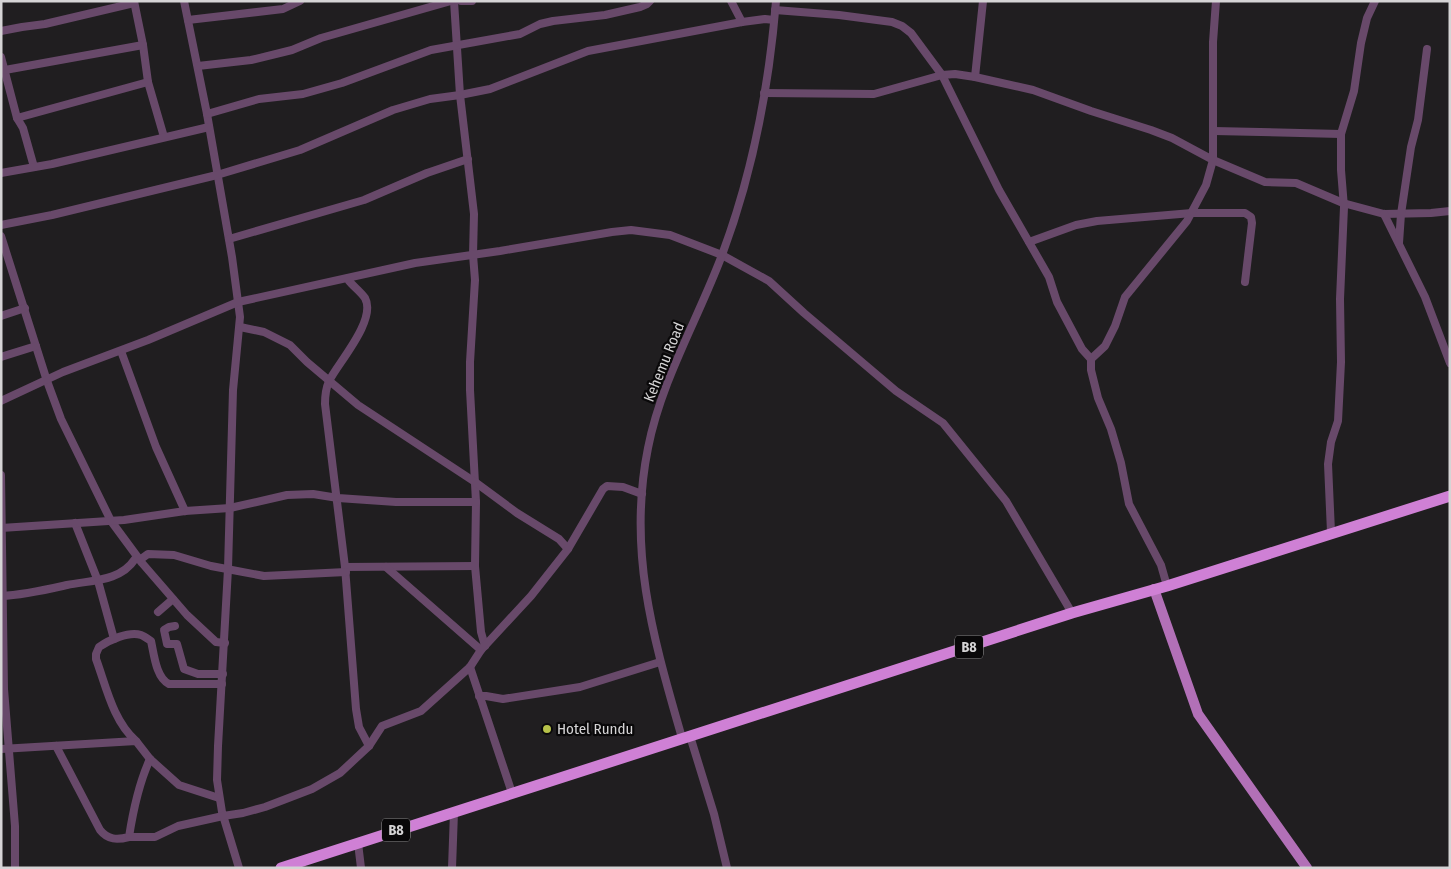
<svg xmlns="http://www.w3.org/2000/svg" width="1451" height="869" font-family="'Fira Sans Condensed',sans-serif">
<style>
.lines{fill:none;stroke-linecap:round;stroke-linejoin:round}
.minor{stroke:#68496a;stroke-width:8}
.major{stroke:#b270b7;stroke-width:10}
.highway{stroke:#cf80d5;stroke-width:11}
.poi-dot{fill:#b6c149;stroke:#090809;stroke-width:2}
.labels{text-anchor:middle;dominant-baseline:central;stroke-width:4.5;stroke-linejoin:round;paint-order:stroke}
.shield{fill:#090809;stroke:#989798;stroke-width:1}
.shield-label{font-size:14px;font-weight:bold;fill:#d5d4d5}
.street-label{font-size:15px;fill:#d5d4d5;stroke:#090809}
.poi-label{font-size:15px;fill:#d5d4d5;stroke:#090809;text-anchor:start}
</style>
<rect width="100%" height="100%" fill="#201e20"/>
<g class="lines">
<!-- minor -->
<g class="minor">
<polyline points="134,1 143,45 148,82 164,137"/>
<polyline points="184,1 207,114 232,257 240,317 233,390 228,569 218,746 217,780 222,812 239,868"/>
<polyline points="454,1 460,95 474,214 473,255 475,280 470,362 470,390 476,502 475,566 481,632 485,646"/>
<polyline points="461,1 472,1"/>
<polyline points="731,1 742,22"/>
<polyline points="775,10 839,15 892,22 902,26 911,33 942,75 999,190 1049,277 1057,302 1082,349 1091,359"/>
<polyline points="188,20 283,9 300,1"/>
<polyline points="1,31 22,27 45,24 134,3"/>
<polyline points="1,57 17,118 23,128 34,167"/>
<polyline points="198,66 251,60 292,50 321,38 451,1"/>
<polyline points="5,70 143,45"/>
<polyline points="975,77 983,1"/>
<polyline points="764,93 874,94 942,75 955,74 975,77 1033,90 1091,111 1151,130 1172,138 1213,160 1265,182 1296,183 1343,203 1384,214 1431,213 1450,211"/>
<polyline points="207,114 259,99 303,94 342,83 431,50 520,34 540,24 553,21 605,15 640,7 647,4 650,1"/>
<polyline points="17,118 148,82"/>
<polyline points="1214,131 1341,134"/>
<polyline points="1,173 52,164 209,127"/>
<polyline points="1384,214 1425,297 1450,363"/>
<polyline points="1,225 52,215 217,175 300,150 393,110 430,99 460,95 490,89 588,51 742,22 765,19 774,20"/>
<polyline points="1,236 47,381 61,419 111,521 142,563 187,615 216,642 225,643"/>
<polyline points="229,239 364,200 427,173 468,159"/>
<polyline points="1029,242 1076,225 1097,221 1192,213 1245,213 1251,217 1252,223 1245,282"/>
<polyline points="1399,243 1401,214 1411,147 1418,120 1427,49"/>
<path d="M348 278 349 281C353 286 361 292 365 298 377 320 338 363 329 381 326 388 325 396 325 404L345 567 356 709 359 727 369 746"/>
<polyline points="1,316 25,308"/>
<polyline points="240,327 264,332 290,345 307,362 358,405 475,482 517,513 559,539 568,549"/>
<polyline points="121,351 156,447 185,511"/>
<polyline points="1,357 36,346"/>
<polyline points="1,401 63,372 148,340 238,302 415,263 500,251 612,232 631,230 670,235 722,255 769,281 804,313 896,391 943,423 1006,501 1072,613"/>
<polyline points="1,475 4,689 15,826 15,868"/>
<polyline points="75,523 98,581 114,639"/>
<polyline points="1,528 124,520 185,511 230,508 287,495 313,494 338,498 396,502 476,502"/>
<polyline points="1331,532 1328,464 1331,442 1338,421 1341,362 1340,299 1344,207 1341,170 1341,134 1354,91 1361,43 1367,18 1375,1"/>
<polyline points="345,567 475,566"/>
<polyline points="386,567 481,650"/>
<polyline points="1167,586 1161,565 1129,504 1121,463 1111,429 1098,398 1091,370 1091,359 1105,346 1115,326 1125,297 1187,221 1206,185 1213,160 1213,42 1216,1"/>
<path d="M1 596C24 595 45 590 67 585 91 580 120 582 135 559H141L148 554 174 555 211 566 264 576 346 572"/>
<polyline points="158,612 173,599"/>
<polyline points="175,626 169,627 164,630 167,644 177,644 184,669 198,674 223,674"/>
<polyline points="470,667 512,793"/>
<polyline points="479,696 486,696 503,699 580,687 660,662"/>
<polyline points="690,736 714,814 727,868"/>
<path d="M682 738C654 640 627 552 648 448 661 381 698 319 722 255 752 175 769 87 776 1"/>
<path d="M136 741C113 721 106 686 96 659V654L99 647C109 640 129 631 141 635 144 636 148 639 151 641 154 654 156 678 169 684H222"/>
<path d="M56 746 100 830C108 840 117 840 129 837 133 811 139 783 150 759"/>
<polyline points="1,749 136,741 150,759 179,785 219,798"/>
<polyline points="129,837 155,837 178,826 223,816 243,813 265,807 312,789 340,773 369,746 382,726 421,711 470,667 481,650 531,596 568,549 603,489 607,486 623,487 642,494"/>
<polyline points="358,843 361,868"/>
<polyline points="452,868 454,812"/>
</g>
<!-- major -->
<polyline class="major" points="1154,589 1198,714 1307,868"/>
<!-- highway -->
<polyline class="highway" points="281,868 1072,613 1167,586 1450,496"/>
</g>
<!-- markers -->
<circle class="poi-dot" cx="547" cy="729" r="5"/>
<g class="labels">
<!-- shield labels -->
<g class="shield">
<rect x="955" y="635.5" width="28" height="23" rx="4"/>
<rect x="382" y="818.5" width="28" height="23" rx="4"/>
</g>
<g class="shield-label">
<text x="969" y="647">B8</text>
<text x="396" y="830">B8</text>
</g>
<!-- street labels -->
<g class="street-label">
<text transform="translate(664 362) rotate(-68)">Kehemu Road</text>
</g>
<!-- poi labels -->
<g class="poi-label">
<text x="557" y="729">Hotel Rundu</text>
</g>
</g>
<!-- border -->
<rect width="1451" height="869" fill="none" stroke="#d5d4d5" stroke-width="5"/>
</svg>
